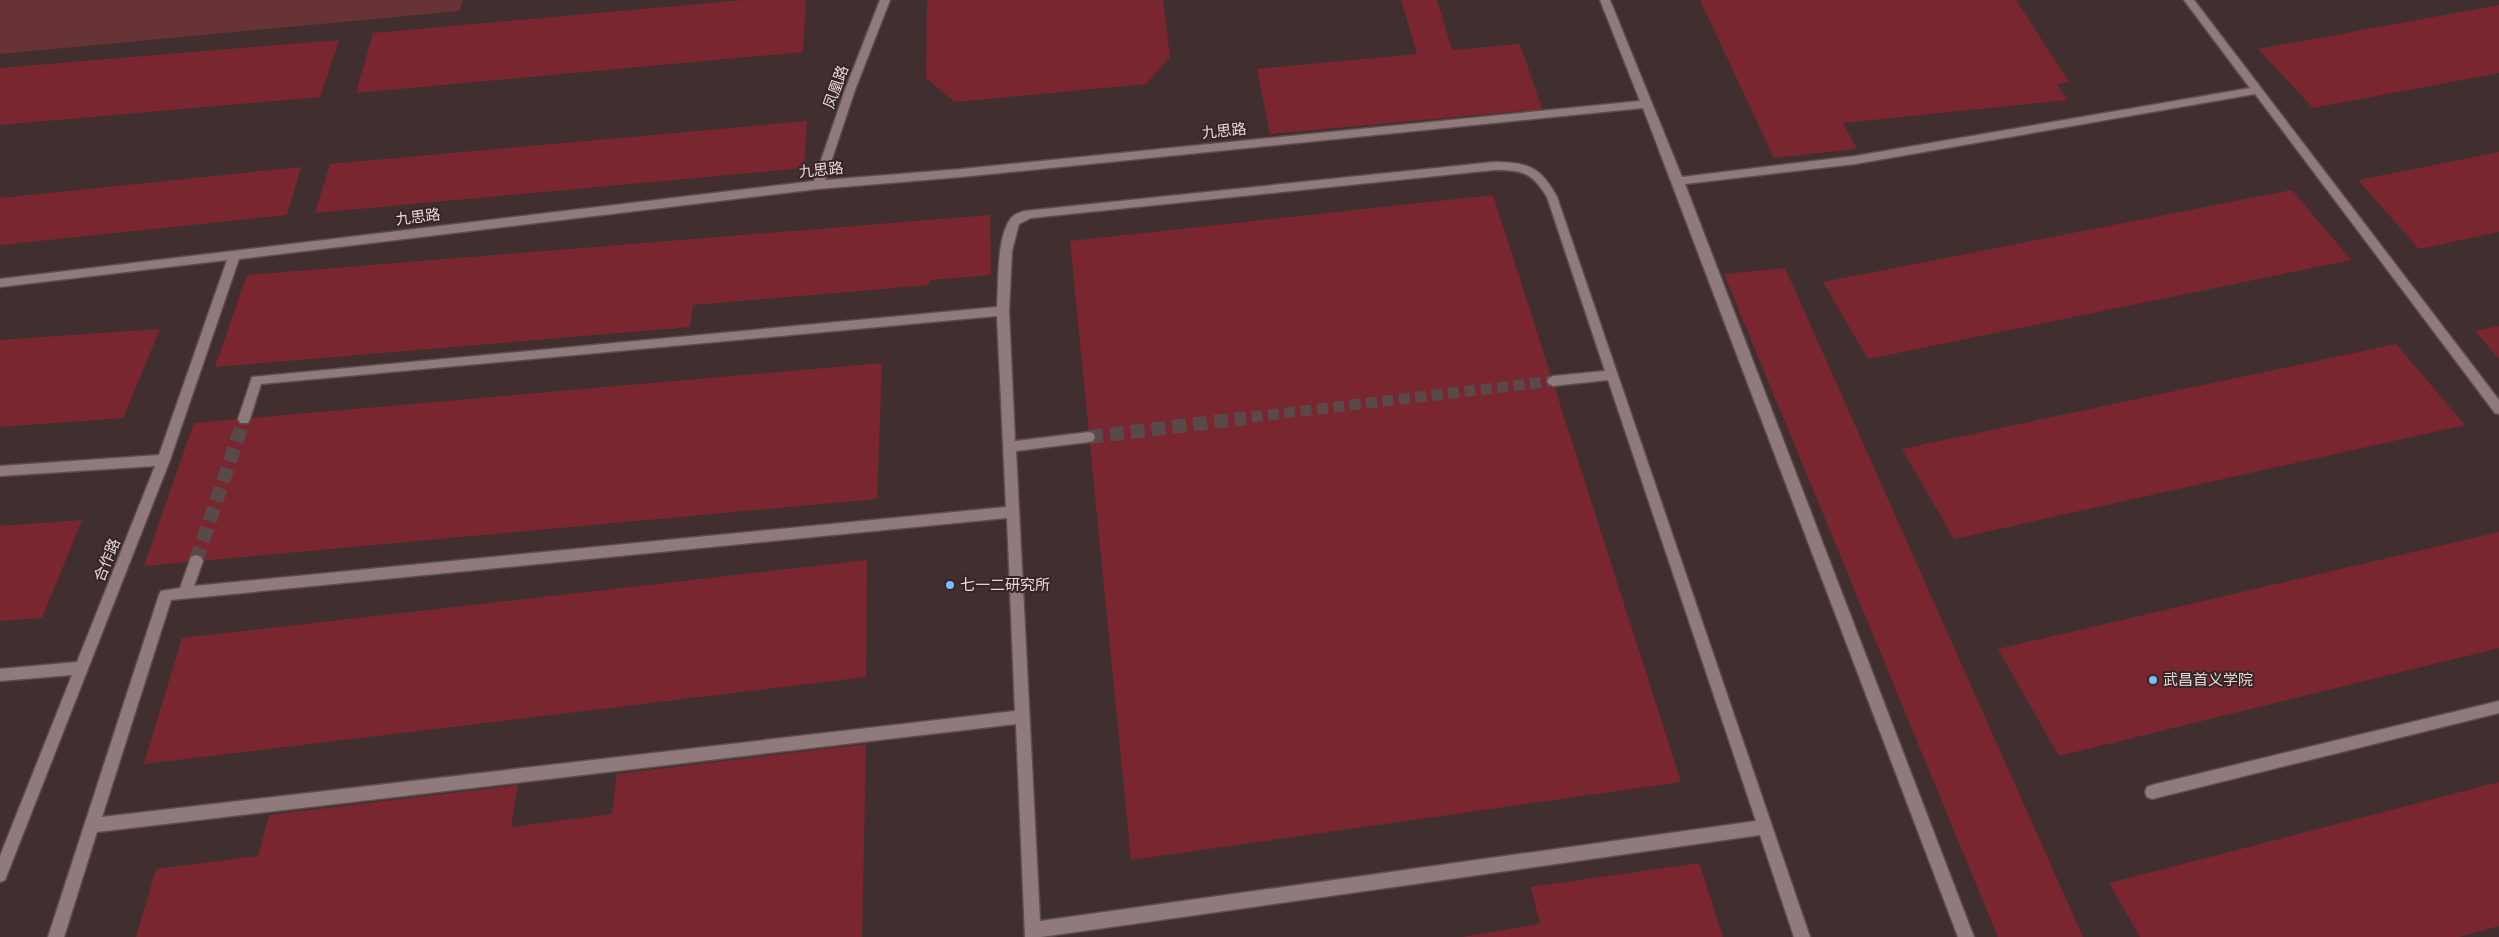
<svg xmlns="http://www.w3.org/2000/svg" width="2499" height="937" font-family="'Fira Sans Condensed','Noto Sans SC',sans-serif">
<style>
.green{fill:#683336}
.building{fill:#7a2630}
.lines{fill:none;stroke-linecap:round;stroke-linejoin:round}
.minor-tunnel-far1{stroke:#5a4949;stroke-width:11;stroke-dasharray:11 5.5;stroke-linecap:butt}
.minor-tunnel{stroke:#5a4949;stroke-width:14;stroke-dasharray:14 7;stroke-linecap:butt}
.minor-casing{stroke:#5c4e4e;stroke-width:3}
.minor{fill:#907a7b;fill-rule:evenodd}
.poi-dot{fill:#78bff7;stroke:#372525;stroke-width:2}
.labels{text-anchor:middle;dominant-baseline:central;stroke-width:4;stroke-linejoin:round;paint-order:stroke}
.street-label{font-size:15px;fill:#e6dada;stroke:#372525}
.poi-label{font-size:15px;fill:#e6dada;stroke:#372525;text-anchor:start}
</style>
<rect width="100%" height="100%" fill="#412f2f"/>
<!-- green -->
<polygon class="green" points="0,0 463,0 459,11 0,54"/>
<!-- building -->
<g class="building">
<polygon points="744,0 806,0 803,52 356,93 373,33"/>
<polygon points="927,0 1163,0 1170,57 1146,84 955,102 926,78"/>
<polygon points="1401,0 1437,0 1452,50 1520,44 1542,109 1270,134 1257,69 1417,54"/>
<polygon points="1700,0 2016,0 2069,82 2057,84 2067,100 1843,123 1857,149 1774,158"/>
<polygon points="2499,5 2499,73 2313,108 2258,49"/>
<polygon points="339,40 320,97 0,125 0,68"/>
<polygon points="807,121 804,168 315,213 330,164"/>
<polygon points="2499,152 2499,232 2419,249 2358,180"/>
<polygon points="301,167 287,215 0,245 0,198"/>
<polygon points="2292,190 2351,260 1868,359 1823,282"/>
<polygon points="1493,195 1681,782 1131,860 1070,241"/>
<polygon points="990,215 991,275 930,280 929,285 693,305 690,327 215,367 247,275"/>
<polygon points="1785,268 2083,937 1998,937 1724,274"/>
<polygon points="2499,326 2499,359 2475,331"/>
<polygon points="160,329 123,418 0,427 0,340"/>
<polygon points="2396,344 2465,425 1954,539 1902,449"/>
<polygon points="882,363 877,499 144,566 194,423"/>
<polygon points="82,520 42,618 0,621 0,526"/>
<polygon points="2499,532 2499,648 2059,756 1998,649"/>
<polygon points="867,560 866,677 144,764 182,638"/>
<polygon points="866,744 862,937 136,937 156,869 258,856 269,815 518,785 511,827 612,814 617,774"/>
<polygon points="2499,782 2499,926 2459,937 2140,937 2109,883"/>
<polygon points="1699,863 1723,937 1462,937 1540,924 1531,887"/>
</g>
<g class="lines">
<!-- minor-tunnel-far1 -->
<polyline class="minor-tunnel-far1" points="1235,419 1553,381"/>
<!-- minor-tunnel -->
<g class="minor-tunnel">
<polyline points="1089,437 1246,418"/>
<polyline points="196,561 244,419"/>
</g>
<defs>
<g id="minor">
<polygon points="880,0 890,0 855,90 825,180 961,169 1640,101 1600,0 1610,0 1682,177 1855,156 2250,88 2184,0 2194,0 2499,400 2499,414 2495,413 2255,94 1855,164 1685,184 1974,937 1958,937 1643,108 961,177 818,189 239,259 170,460 7,875 5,880 0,882 0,856 72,675 0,681 0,669 77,662 155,466 0,476 0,466 159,455 227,260 0,287 0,279 814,181 845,90"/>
<path d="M1494 162C1528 162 1541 167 1557 197L1810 937H1794L1760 835 1041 937H1025L1016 724 97 832 64 937H48L159 595 161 591 180 588 191 557 196 555 201 557 203 561 194 586 1006 507 997 316 261 384 250 419 248 423H240L238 419 252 377 997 307C999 283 996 238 1011 218 1014 214 1019 213 1024 211ZM1494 170C1522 170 1532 172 1547 197L1605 371 1553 376 1549 378 1547 381 1549 384 1553 386 1608 380 1756 821 1040 921 1016 451 1089 442 1093 441 1095 437 1093 433 1089 432 1015 441 1009 311 1012 251 1019 224 1031 218ZM1007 518 1015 711 102 817 171 600Z"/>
<polygon points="2499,701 2499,713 2152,799 2147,797 2145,792 2147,787 2152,785"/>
</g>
</defs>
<!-- minor casing -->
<use href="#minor" class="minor-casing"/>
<!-- minor -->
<use href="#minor" class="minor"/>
</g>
<!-- markers -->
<g class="poi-dot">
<circle cx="950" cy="585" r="5"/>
<circle cx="2153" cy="680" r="5"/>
</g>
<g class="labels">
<!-- street labels -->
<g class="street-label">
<text transform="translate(836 87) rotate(-70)">凤凰路</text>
<text transform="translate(1224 131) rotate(-6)">九思路</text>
<text transform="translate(821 170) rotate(-6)">九思路</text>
<text transform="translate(418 217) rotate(-7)">九思路</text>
<text transform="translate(107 560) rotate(-68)">合作路</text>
</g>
<!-- poi labels -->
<g class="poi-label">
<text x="960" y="585">七一二研究所</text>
<text x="2163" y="680">武昌首义学院</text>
</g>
</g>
</svg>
